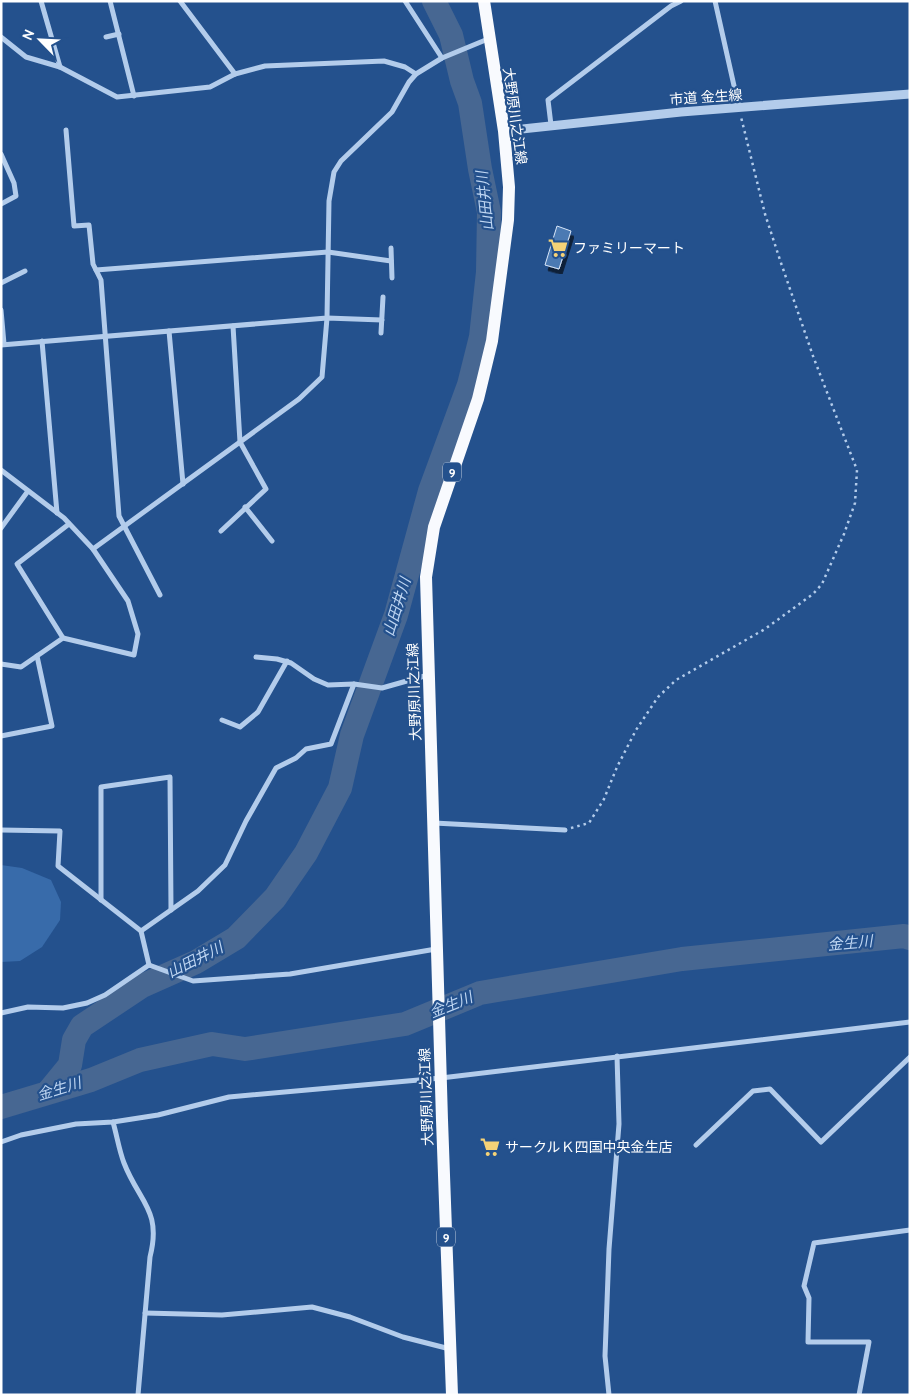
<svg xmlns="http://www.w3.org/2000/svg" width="911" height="1396" font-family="Cabin,'Noto Sans JP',sans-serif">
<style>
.green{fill:#386baa}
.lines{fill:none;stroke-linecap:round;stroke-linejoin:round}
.river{stroke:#476792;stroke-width:24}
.building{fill:#4c7ab3;stroke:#d8e6f8;filter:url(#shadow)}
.path{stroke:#b3cceb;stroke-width:2.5;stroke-dasharray:2.5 4;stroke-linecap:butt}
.minor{stroke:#b3cceb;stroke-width:5}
.tertiary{stroke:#b3cceb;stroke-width:9}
.primary{stroke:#f8fafe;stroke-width:12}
.labels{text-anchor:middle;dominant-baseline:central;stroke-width:4.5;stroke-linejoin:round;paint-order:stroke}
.shield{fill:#24518d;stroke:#bdcbdd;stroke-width:1}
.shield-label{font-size:12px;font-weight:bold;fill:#fff}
.street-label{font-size:14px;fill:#fff;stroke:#24518d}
.poi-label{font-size:14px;fill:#fff;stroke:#24518d;text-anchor:start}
.water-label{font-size:15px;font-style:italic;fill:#bfd6f2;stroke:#24518d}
</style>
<defs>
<filter id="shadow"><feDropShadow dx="3" dy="5.5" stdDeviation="0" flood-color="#0009"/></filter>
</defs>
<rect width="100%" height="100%" fill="#24518d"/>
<!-- green -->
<polygon class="green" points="1,865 22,868 51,880 61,902 60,920 42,947 20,961 1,962"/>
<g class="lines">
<!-- river -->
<g class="river">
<polyline points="48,1092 70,1065 74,1040 82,1026 142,986 196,962 236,938 275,898 306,853 340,788 352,735 396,615 430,491 469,385 481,337 488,272 489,212 480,169 470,103 462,81 451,35 434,1"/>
<polyline points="1,1107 91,1080 140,1060 212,1044 245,1049 405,1024 480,993 682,959 904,936 910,938"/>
</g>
</g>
<!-- building -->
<polygon class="building" points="557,226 571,231 559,269 545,265"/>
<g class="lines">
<!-- path -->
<polyline class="path" points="571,828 589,823 604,799 617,767 636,730 658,697 676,680 765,629 813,594 822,584 844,534 855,503 857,470 813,356 780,260 765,214 741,117"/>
<!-- minor -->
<g class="minor">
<polyline points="41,1 60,67"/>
<polyline points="110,1 134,96"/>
<polyline points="180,1 235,74"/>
<polyline points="405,1 442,58"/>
<polyline points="715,1 739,108"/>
<polyline points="1,37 26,57 60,67 117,97 210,87 235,74 265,66 384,61 405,67 416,74"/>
<polyline points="106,37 119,34"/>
<polyline points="551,125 548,100 671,6 681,1"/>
<polyline points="66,130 74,226 89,225 93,264 101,280 119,516 160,595"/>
<polyline points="1,154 14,183 16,196 1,204"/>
<polyline points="391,248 392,278"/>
<polyline points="96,270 328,252 391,261"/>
<polyline points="1,283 25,271"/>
<polyline points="1,310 4,344"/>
<polyline points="169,331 183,484"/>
<polyline points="381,333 383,297"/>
<polyline points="42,341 57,513"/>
<polyline points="1,345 327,318 329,201 334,172 341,161 392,112 409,82 416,74 442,58 488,39"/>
<polyline points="1,470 64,518 93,549 128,601 138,634 134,655 63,638 21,667 1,664"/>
<polyline points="245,507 272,541"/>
<polyline points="1,528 28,491"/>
<polyline points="221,531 266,489 240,442 233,326"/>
<polyline points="93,549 299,399 322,377 327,318 382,320"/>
<polyline points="63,638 17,564 69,524"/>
<polyline points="256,657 277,659 291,663 314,679 328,685 354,684 382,688 428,675"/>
<polyline points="222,720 240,727 258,712 287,661"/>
<polyline points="1,736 52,726 37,656"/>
<polyline points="434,823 565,830"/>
<polyline points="1,830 60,831 58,866 141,931 149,965"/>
<polyline points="101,900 101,787 170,777 171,910"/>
<polyline points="141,931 198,891 225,865 246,821 276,768 296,758 306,749 331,744 354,684"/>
<polyline points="149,965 193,981 290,974 436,949"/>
<polyline points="1,1013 28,1007 63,1008 87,1003 105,995 149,965"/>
<path d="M113 1122C117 1136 119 1150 124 1163 139 1202 162 1210 150 1257L138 1395"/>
<polyline points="1,1142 21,1135 76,1124 113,1122 158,1115 229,1097 441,1078 910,1022"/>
<polyline points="696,1145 753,1091 770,1089 821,1142 910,1057"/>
<polyline points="145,1313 222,1315 312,1307 350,1317 403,1337 450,1349"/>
<polyline points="609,1395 605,1356 609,1249 619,1124 617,1056"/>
<polyline points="859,1395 869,1342 808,1342 809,1298 804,1286 814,1243 910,1230"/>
</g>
<!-- tertiary -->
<polyline class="tertiary" points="504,131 681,112 910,94"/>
<!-- primary -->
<polyline class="primary" points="452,1395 442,1120 426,577 434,527 478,399 492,341 508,220 509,187 504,131 484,1"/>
</g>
<!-- icons -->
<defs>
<symbol id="supermarket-bare" viewBox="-9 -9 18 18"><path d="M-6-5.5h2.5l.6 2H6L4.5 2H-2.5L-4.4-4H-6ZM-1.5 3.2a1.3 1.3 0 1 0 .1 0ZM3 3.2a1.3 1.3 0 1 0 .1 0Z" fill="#f5d277" stroke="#24518d" stroke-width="2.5" paint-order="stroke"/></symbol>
</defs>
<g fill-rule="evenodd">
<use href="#supermarket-bare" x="544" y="234" width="28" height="28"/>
<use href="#supermarket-bare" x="476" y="1133" width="28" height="28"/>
</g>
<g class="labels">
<!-- shield labels -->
<g class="shield">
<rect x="443" y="462.5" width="18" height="19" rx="4"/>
<rect x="437" y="1227.5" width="18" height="19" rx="4"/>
</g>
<g class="shield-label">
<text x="452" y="472">9</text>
<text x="446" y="1237">9</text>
</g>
<!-- street labels -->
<g class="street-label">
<text transform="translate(706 97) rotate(-4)">市道 金生線</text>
<text transform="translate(515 116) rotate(82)">大野原川之江線</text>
<text transform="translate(414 692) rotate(-92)">大野原川之江線</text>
<text transform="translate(426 1097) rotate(-92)">大野原川之江線</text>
</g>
<!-- poi labels -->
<g class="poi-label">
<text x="573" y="248">ファミリーマート</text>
<text x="505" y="1147">サークルＫ四国中央金生店</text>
</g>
<!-- water labels -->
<g class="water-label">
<text transform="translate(485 201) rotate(-96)">山田井川</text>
<text transform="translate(397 607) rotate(-73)">山田井川</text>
<text transform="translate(850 943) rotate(-5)">金生川</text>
<text transform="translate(195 960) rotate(-27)">山田井川</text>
<text transform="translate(451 1005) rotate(-22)">金生川</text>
<text transform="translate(59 1089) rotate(-17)">金生川</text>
</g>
</g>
<!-- border -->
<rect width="911" height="1396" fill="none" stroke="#ffffff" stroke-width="5"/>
<!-- north arrow -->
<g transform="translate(40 40) rotate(294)" stroke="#24518d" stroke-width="4" paint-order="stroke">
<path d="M0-4L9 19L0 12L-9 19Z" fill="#ffffff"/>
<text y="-8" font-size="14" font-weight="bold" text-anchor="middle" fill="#ffffff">N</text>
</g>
</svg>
